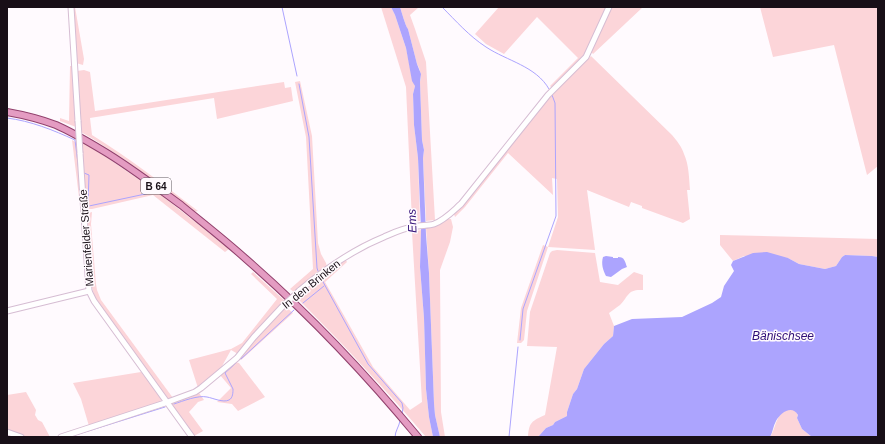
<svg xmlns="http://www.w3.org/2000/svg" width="885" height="444" font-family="Arial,sans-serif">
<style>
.green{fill:#fcd5d9}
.water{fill:#aca4fe}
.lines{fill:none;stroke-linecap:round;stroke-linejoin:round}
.stream{stroke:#aca4fe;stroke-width:1}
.minor-casing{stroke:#d6bdd3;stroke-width:7}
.major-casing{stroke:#91406c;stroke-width:8}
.minor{stroke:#fff;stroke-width:5}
.major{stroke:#e49cc2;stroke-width:6}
.minor-bridge-casing{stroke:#d6bdd3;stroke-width:7;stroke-linecap:butt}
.minor-bridge{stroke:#fff;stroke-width:5}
.labels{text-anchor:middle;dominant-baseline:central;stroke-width:3;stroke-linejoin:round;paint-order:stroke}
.shield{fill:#fffafe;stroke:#5d565c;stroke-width:1}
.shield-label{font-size:10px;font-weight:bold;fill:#180f17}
.street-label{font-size:11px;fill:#180f17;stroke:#fffafe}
.water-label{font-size:12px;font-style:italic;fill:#2f0d76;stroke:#fffafe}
</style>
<rect width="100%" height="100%" fill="#fffafe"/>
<!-- green -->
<g class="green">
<polygon points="72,7 75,7 84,59 83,65 76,63"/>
<polygon points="381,7 391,7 395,15 406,48 412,77 415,86 413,94 414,125 418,158 420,221 412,222 406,87"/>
<path d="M400 7H419L410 15 415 29 426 62 435 220 426 221 423 158 424 150 422 140 420 82C422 76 420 69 417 64L408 29C405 25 402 13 400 7Z"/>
<polygon points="499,7 643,7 593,54 588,48 582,58 552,88 550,86 578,58 537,17 504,54 486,44 475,34"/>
<polygon points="760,7 878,7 878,166 867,175 834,45 773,57"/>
<path d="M591 56 672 135C677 141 682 147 684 154 689 165 689 178 690 190H687L690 219 683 223 642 208V206L631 202 629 207 587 190 595 250 548 247 527 311 524 340 521 343H517L521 308 543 245 548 247 558 217 557 179 552 178 553 195 508 153 465 207 455 217 454 214 550 96Z"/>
<polygon points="70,66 72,66 76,127 60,121 60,118 69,121"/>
<path d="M84 70 90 72 95 111 284 82 285 88 291 87 293 101 217 119 214 98 90 118 92 135C129 158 163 184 198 211L194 212C158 183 121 155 81 132L77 71Z"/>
<polygon points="300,81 312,136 318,243 321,254 326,263 327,267 294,292 290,289 313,269 306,137 295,82"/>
<polygon points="72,140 77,143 81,197 79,197"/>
<polygon points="82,142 109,159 160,194 229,249 225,252 153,195 92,209 86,209"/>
<polygon points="92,212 91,224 96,284 97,290 101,300 173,398 168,399 97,301 94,295 91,283 87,214 89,213"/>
<polygon points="447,219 451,219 453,227 450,242 440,270 441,412 445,437 440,437 435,415 434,403 429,273 426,228 435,226"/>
<path d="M421 230 420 267 424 318 426 389 429 417 433 437H426C385 389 342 343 297 298L326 273 345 259 347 262 325 282 373 367 410 410 422 402 412 232Z"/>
<polygon points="720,235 878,239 878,257 872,256 845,255 842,257 836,266 825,269 799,264 788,258 744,256 733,261 720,245"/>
<path d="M557 250 595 253 600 282 618 285 634 272 643 275V290C627 289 629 296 620 305 616 308 613 310 609 313L614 326 613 336 604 344 584 369 577 389 573 394 567 412V416L555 422 553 425 546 428 538 437H528C529 422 532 421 545 415L557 347 527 346 530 312 550 253 552 251Z"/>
<polygon points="253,272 285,301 252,336 238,354 231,350 221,368 198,388 189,360 231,349 242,343 277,299 251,274"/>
<path d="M286 307 293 313 241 360 240 357C255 340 270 323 286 307Z"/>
<polygon points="235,362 239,363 265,397 238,411 232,404 217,402 231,388 220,375"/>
<polygon points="141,372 162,399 159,403 89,426 81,399 73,383"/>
<polygon points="26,392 36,410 35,415 38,420 42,422 50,437 27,437 7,430 7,395"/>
<polygon points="199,393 204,400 198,402 189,412 203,431 194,436 172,405 173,402"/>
<path d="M793 409 796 412 798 415 797 418 802 429 812 437H770C777 427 775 410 793 409Z"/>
</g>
<!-- water -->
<g class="water">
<path d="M391 7H400C402 13 405 25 408 29L417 64 421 74 420 82 422 140 424 150 423 158 426 235 429 273 434 403 435 415 440 437H433L429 417 426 389 424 318 420 267 421 230 418 158 414 125 413 94 415 86 412 81 406 48 395 15Z"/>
<path d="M767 252 788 258 799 264 825 269 836 266 842 257 845 255 872 256 878 257V437H812L802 429 797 418 798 415C792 404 780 413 776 421 773 426 773 432 770 437H538L546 428 553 425 555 422 567 416V412L573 394 577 389 584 369 604 344 613 336 614 326 632 319 682 317 712 303 721 297 724 286 734 271 731 265 733 261 753 253Z"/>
<path d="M606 256 613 257V258H618V257C625 257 625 262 627 267L622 269 611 277 606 276C603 270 601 264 603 257Z"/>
</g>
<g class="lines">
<!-- stream -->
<g class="stream">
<polyline points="282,7 297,76"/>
<path d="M442 7C456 21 469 36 486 47 507 61 536 66 549 89"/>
<polyline points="299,84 309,137 317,268 318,271"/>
<path d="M7 118C31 121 53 130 75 140L79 171"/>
<polyline points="84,173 89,175 88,205 89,206 150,193"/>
<polyline points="322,280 368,364 402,403 403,408 402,414"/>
<polyline points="303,303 324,286"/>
<polyline points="520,340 523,309 556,216 555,103 552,95"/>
<polyline points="241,359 294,310"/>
<path d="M174 404C183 401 198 395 207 397 213 398 223 403 229 400 233 398 233 392 233 389L225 373 236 363"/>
<polyline points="7,435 11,437"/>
<polyline points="69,437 165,407"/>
<path d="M395 437C395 431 399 427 400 421"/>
<polyline points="509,437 518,347"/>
</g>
<defs>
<g id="minor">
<polyline points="71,7 78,121"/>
<polyline points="80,153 89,291 94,301 192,437"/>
<path d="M299 291C325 269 352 250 384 237 393 233 403 228 413 227 420 225 428 226 434 224 445 220 453 211 461 204L548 95 586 57 609 7"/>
<polyline points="7,311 89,291"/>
<polyline points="7,432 21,437"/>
<polyline points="61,437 165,403 195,392 201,388 237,358 254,337 282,307"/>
</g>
<path id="major" d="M7 112C24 115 40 119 56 125 72 132 87 141 102 150 129 166 155 186 181 205 203 223 225 240 246 259 308 313 365 373 418 437"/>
</defs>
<!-- minor casing -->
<use href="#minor" class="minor-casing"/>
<!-- major casing -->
<use href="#major" class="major-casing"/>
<!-- minor -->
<use href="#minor" class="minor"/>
<!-- major -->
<use href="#major" class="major"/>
<defs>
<g id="minor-bridge">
<polyline points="78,121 80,153"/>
<polyline points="282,307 299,291"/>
</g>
</defs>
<!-- minor-bridge casing -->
<use href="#minor-bridge" class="minor-bridge-casing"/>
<!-- minor-bridge -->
<use href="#minor-bridge" class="minor-bridge"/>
</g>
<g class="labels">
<!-- shield labels -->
<rect class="shield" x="141" y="178" width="30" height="16" rx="3"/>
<g class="shield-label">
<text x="156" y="186">B 64</text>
</g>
<!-- street labels -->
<g class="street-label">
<text transform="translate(86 238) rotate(-94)">Marienfelder Straße</text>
<text transform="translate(311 284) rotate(-39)">In den Brinken</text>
</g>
<!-- water labels -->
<g class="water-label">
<text transform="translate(412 221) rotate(-92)">Ems</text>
<text x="783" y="336">Bänischsee</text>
</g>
</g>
<!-- border -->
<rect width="885" height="444" fill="none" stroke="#180f17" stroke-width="16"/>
</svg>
